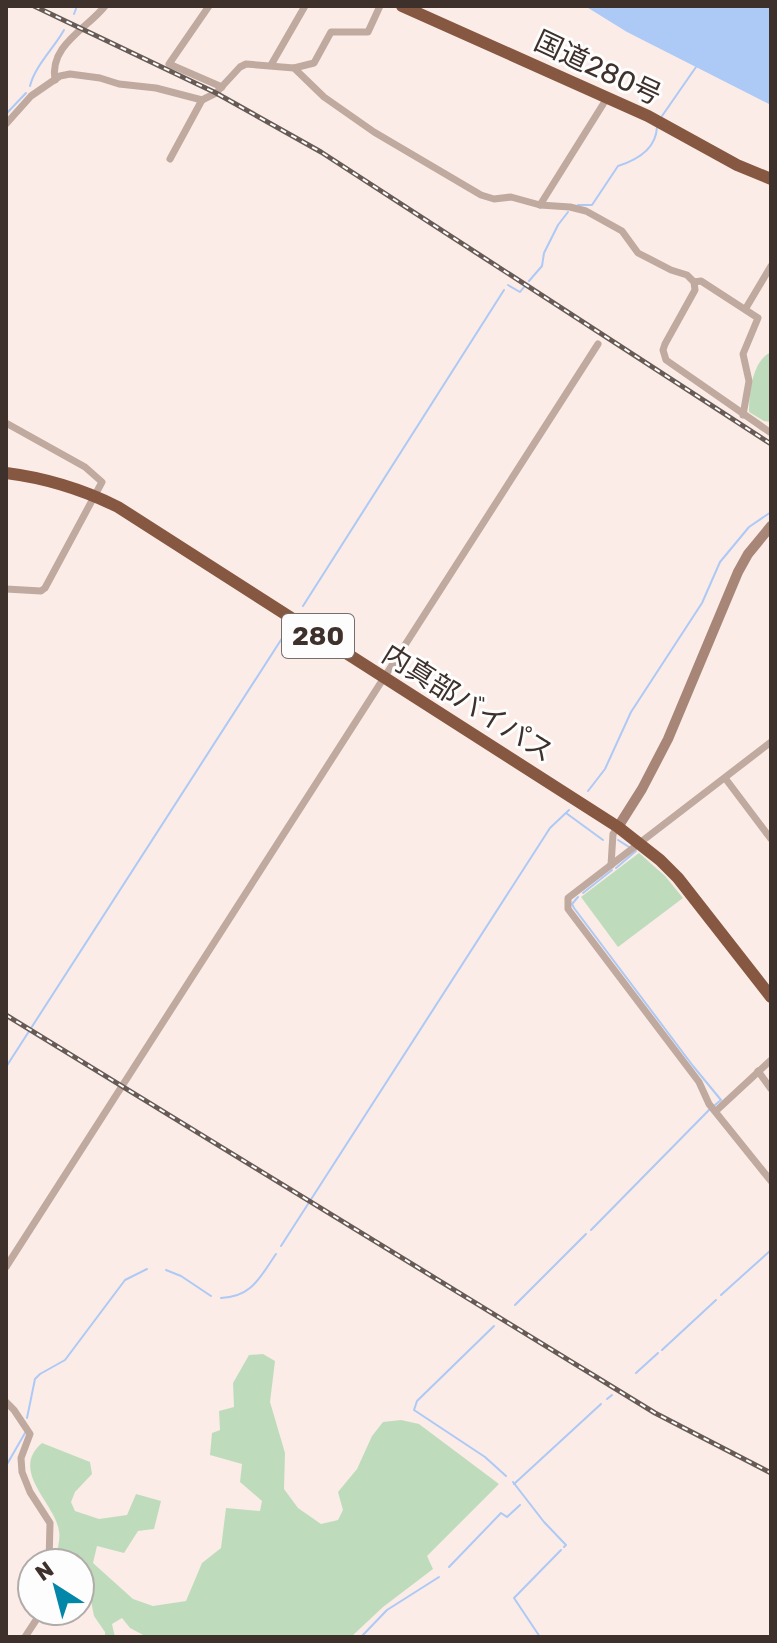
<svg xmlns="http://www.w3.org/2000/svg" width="777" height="1643" font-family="Rubik,'Noto Sans JP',sans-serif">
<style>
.green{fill:#bedcbc}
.water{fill:#adc9f6}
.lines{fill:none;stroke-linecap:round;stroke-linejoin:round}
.stream{stroke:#adc9f6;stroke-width:2}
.street{stroke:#c0a99e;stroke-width:7}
.secondary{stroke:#a88677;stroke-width:10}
.highway{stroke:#865842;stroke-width:12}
.rail-casing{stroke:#685a55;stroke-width:5}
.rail{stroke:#fdfdfd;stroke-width:2;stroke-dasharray:6;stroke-linecap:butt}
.labels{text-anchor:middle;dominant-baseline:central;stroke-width:6;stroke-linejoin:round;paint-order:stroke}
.shield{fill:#fdfdfd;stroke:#776e6a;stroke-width:2}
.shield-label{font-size:26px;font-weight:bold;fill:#3e302b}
.street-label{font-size:28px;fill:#3e302b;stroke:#fdfdfd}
</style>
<rect width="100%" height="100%" fill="#fbece7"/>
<!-- green -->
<g class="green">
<path d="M771 352V422L764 421 749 412C749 393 752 361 771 352Z"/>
<polygon points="639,853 665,876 683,898 618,947 581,897"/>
<path d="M263 1354 275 1361 270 1402 285 1453 284 1489 298 1508 321 1524 338 1520 343 1510 338 1492 357 1469 372 1436 383 1422 401 1420 419 1424 499 1484 427 1556 433 1569 383 1607 351 1637H147L130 1628 122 1618 112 1624 115 1637H105V1632L94 1616 89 1591 80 1584V1563H58C55 1552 61 1542 59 1531 55 1503 9 1471 42 1443L90 1462 92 1474 75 1492 71 1502 75 1511 99 1519 127 1515 136 1494 161 1501 154 1529 138 1531 124 1553 97 1546 93 1563 133 1599 153 1606 186 1601 202 1563 221 1548 226 1508 260 1511 262 1501 240 1482 242 1464 210 1455 212 1433 220 1430 219 1411 234 1407 233 1383 249 1355Z"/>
</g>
<!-- water -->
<polygon class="water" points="585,6 771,6 771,105 627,32"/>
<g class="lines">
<!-- stream -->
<g class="stream">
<polyline points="74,14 77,6"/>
<path d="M30 86C35 66 54 48 64 30"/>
<polyline points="6,114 26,93"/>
<polyline points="662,116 696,67"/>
<path d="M578 205H592L618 166C637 160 656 149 657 127"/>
<polyline points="529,281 542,266 544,253 558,225 568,212"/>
<polyline points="508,285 520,292 524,287"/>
<polyline points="303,606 504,290"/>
<polyline points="588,791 605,769 631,712 702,603 720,562 749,527 771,512"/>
<polyline points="566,813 603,840"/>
<polyline points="618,840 629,847"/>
<polyline points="616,868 636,851"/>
<polyline points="583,893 612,870"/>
<polyline points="578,897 572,904 574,908 693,1066 721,1100 715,1105"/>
<polyline points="6,1067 288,629"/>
<polyline points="591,1230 710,1109"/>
<polyline points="281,1246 550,828 569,810"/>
<polyline points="166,1270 181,1276 211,1296"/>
<polyline points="721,1295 771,1250"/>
<path d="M221 1298C252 1297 260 1277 276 1254"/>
<polyline points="515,1305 586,1234"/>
<polyline points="494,1326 417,1401 414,1410 485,1457 506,1476"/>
<polyline points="662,1350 716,1300"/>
<polyline points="636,1373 658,1353"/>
<polyline points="607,1399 612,1395"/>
<polyline points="27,1418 35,1379 40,1374 65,1360 125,1280 147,1269"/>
<polyline points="6,1466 25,1433"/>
<polyline points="513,1482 544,1522 566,1545 564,1547"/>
<polyline points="514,1484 601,1404"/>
<polyline points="449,1567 501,1513 507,1517 520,1505"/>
<polyline points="361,1637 387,1610 439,1577"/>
<polyline points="540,1637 514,1598 561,1550"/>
</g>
<!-- street -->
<g class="street">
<polyline points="209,6 169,64 222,87"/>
<polyline points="271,65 305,6"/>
<polyline points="294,68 314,63 331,32 368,32 380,6"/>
<path d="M55 80C49 45 87 29 105 6"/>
<polyline points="6,124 31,96 60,76 70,74 100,78 119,84 156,88 202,100 216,93 240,67 246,64 294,68 324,97 374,132 481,195 494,199 511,197 540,205 570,207 586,211 622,231 638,253 671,270 687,275 694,282 695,290 665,344 663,350 666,360 771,433"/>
<polyline points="170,159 202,100"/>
<polyline points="540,205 607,98"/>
<polyline points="694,282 701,281 758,318 743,354 749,381 743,415"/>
<polyline points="746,308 771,266"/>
<polyline points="6,423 85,467 102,482 45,588 41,591 6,589"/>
<polyline points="771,742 568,898 568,909 699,1082 709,1104 771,1181"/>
<polyline points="725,778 771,839"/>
<polyline points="611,865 613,834 618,827"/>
<polyline points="758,1071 771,1089"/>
<polyline points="716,1111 771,1060"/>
<polyline points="6,1267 598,344"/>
<polyline points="6,1402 14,1410 30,1434 21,1458 22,1472 30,1492 50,1523 49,1563"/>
<polyline points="25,1637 42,1611"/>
</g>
<!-- secondary -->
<polyline class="secondary" points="618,827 642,789 668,739 738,572 748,554 771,526"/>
<!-- highway -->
<g class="highway">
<polyline points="402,6 648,116 737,165 771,179"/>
<path d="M6 473C46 478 82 489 118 507L618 827 660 860 678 878 771 997"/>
</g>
<defs>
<g id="rail">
<polyline points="34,6 216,93 321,152 771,444"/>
<polyline points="6,1015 655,1413 771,1473"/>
</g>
</defs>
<!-- rail casing -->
<use href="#rail" class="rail-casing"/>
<!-- rail -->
<use href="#rail" class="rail"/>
</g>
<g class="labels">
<!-- shield labels -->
<rect class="shield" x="282" y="614" width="72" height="44" rx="6"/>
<g class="shield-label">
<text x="318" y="636">280</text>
</g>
<!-- street labels -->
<g class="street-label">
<text transform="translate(598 68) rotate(25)">国道280号</text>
<text transform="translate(468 703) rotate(32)">内真部バイパス</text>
</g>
</g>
<!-- border -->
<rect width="777" height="1643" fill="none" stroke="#3e302b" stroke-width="16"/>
<!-- north arrow -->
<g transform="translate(56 1587) rotate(324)"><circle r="38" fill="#fdfdfd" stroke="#b1aba9" stroke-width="2"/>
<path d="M0-6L14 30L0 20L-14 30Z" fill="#0287a9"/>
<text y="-12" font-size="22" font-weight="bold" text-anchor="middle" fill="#3e302b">N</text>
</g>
</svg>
